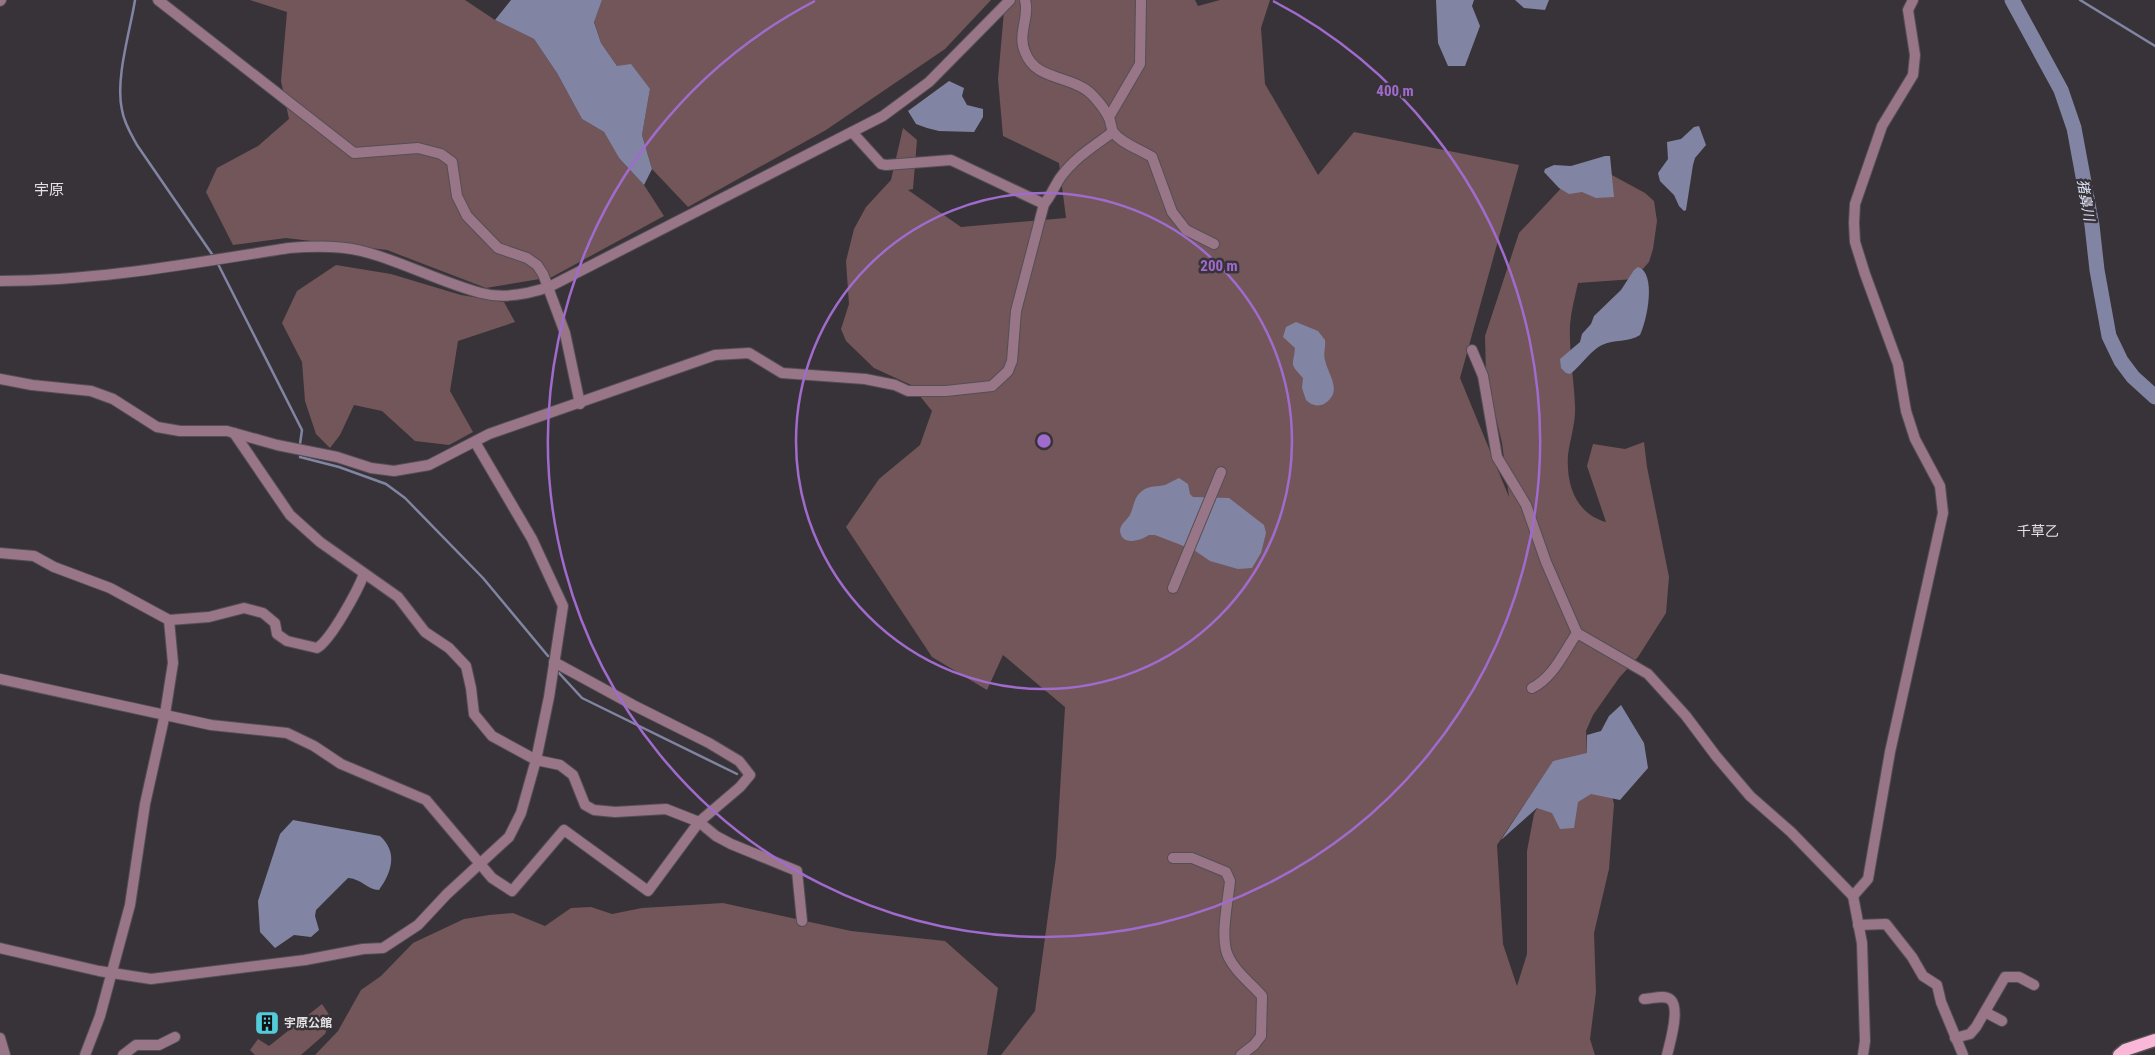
<svg xmlns="http://www.w3.org/2000/svg" width="2155" height="1055" font-family="'Roboto Condensed','Noto Sans JP',sans-serif">
<style>
.green{fill:#725659;fill-rule:evenodd}
.water{fill:#8185a3}
.lines{fill:none;stroke-linecap:round;stroke-linejoin:round}
.stream{stroke:#8185a3;stroke-width:2.5}
.river{stroke:#8185a3;stroke-width:15}
.minor-casing{stroke:#544f54;stroke-width:12}
.major-casing{stroke:#544f54;stroke-width:15}
.minor{stroke:#987687;stroke-width:10}
.major{stroke:#fab7d8;stroke-width:12}
.ring{fill:none;stroke:#a06bcc;stroke-width:2.5}
.labels{text-anchor:middle;dominant-baseline:central;stroke-width:5;stroke-linejoin:round;paint-order:stroke}
.poi-label{font-size:12px;font-weight:bold;fill:#e4e1e4;stroke:#383338;text-anchor:start}
.water-label{font-size:14px;font-style:italic;fill:#dde1f6;stroke:#383338}
.neighbourhood-label{font-size:14px;fill:#e4e1e4;stroke:#383338}
.quarter-label{font-size:15px;fill:#e4e1e4;stroke:#383338}
.centre{fill:#a06bcc;stroke:#383338;stroke-width:2.5}
.ring-label{font-size:15px;text-anchor:middle;font-weight:bold;fill:#a06bcc;stroke:#383338;stroke-width:5;stroke-linejoin:round;paint-order:stroke}
</style>
<rect width="100%" height="100%" fill="#383338"/>
<!-- green -->
<g class="green">
<polygon points="250,0 465,0 495,20 534,39 557,73 582,119 604,132 619,158 644,185 664,216 552,277 486,288 387,250 286,238 233,245 206,192 217,168 258,146 289,119 281,81 287,12"/>
<polygon points="602,0 991,0 945,49 826,130 688,207 652,169 642,135 650,89 617,66 601,43 594,21"/>
<path d="M1005 0H1195L1198 6 1220 0H1270L1261 28 1265 84 1318 175 1354 132 1519 165 1460 378 1509 497 1502 443 1486 376 1485 336 1519 233 1567 182 1610 174 1645 193 1654 201 1657 221 1653 249 1649 262 1634 279 1578 283C1575 297 1571 311 1570 325 1569 352 1574 379 1575 406 1576 422 1570 439 1568 455 1566 485 1576 514 1606 522L1587 466 1593 444 1625 449 1644 442 1647 467 1669 577 1666 613 1638 657 1619 678 1593 715 1586 731 1587 753 1606 771 1614 804 1609 869 1594 933 1596 992 1590 1039 1595 1055H1001L1035 1011 1056 857 1065 707 1003 655 987 690 932 657 846 527 879 479 920 445 932 411 911 385 874 368 846 341 841 329 849 304 846 261 854 229 866 207 891 180 903 128 917 140 913 189 908 190 961 227 1066 218 1059 163 1003 136 998 79ZM1554 760 1556 772 1534 814 1527 851V954L1517 986 1503 944 1497 845Z"/>
<polygon points="336,265 391,274 461,295 504,302 515,322 458,341 450,391 473,432 449,445 415,441 382,411 354,405 340,435 330,448 316,434 305,401 302,362 282,323 297,291"/>
<polygon points="723,903 851,931 945,941 998,988 987,1055 315,1055 338,1031 361,990 381,976 413,943 464,919 489,915 513,913 545,926 571,908 591,907 612,914 642,908"/>
<polygon points="322,1004 332,1019 325,1034 301,1055 255,1055 250,1050 258,1039 269,1046"/>
</g>
<!-- water -->
<g class="water">
<polygon points="511,0 602,0 594,22 601,43 617,66 631,64 650,89 642,135 652,169 644,185 619,158 604,132 582,119 557,73 534,39 495,20"/>
<polygon points="1436,0 1474,0 1472,6 1480,26 1465,66 1448,66 1438,43"/>
<polygon points="1515,0 1549,0 1545,10 1524,8"/>
<polygon points="949,81 964,88 962,96 967,105 983,109 983,117 974,132 939,131 927,128 916,124 908,111"/>
<polygon points="1699,126 1706,145 1695,158 1693,165 1686,210 1684,211 1679,206 1674,195 1660,181 1658,173 1668,159 1667,142 1681,139 1694,127"/>
<polygon points="1605,156 1610,156 1614,197 1596,198 1582,192 1569,194 1559,188 1544,172 1545,169 1554,165 1571,166"/>
<path d="M1638 267C1657 273 1647 321 1640 335 1628 343 1614 339 1602 345 1592 349 1579 368 1570 374L1566 373 1561 368 1560 359 1580 342 1582 334 1591 324 1594 316 1621 290 1634 270Z"/>
<path d="M1296 322 1318 331 1325 340C1326 347 1323 354 1325 360 1328 375 1344 392 1324 404 1317 407 1311 405 1306 400L1302 388 1303 378C1289 362 1293 368 1295 348L1283 337 1286 327Z"/>
<path d="M1179 478 1188 484 1190 494 1193 497 1229 498 1264 525 1266 533 1261 553 1252 568 1238 569 1210 561 1194 550 1155 535H1149C1142 540 1122 547 1120 531 1120 524 1127 520 1130 515 1134 506 1134 497 1142 491 1150 485 1157 487 1165 485 1170 483 1174 480 1179 478Z"/>
<polygon points="1621,705 1644,743 1648,768 1620,800 1591,794 1578,802 1574,828 1560,829 1552,813 1537,808 1501,840 1553,761 1587,753 1587,735 1601,731 1609,716"/>
<path d="M293 820 380 836C398 852 392 872 379 890 368 890 360 878 348 878L316 910 315 916 319 930 311 937 294 935 275 948 260 932 258 901 280 834Z"/>
</g>
<g class="lines">
<!-- stream -->
<g class="stream">
<path d="M135 0C130 32 115 79 122 110 124 123 131 134 137 145L214 257"/>
<polyline points="2080,0 2155,46"/>
<polyline points="217,262 302,430 300,444"/>
<polyline points="300,457 339,467 386,484 405,498 483,578 548,656"/>
<polyline points="559,673 582,698 737,774"/>
</g>
<!-- river -->
<polyline class="river" points="2012,0 2061,90 2074,128 2092,225 2097,270 2109,336 2121,361 2133,377 2155,397"/>
<defs>
<g id="minor">
<polyline points="158,0 354,153 418,148 441,154 452,162 457,196 467,216 498,248 527,258 537,265 543,274 565,333 580,404"/>
<path d="M1025 0C1030 17 1017 34 1025 52 1035 79 1064 75 1085 89 1093 94 1105 109 1109 118 1111 122 1111 128 1113 132 1122 144 1140 149 1152 157L1172 212 1186 230 1214 244"/>
<polyline points="0,1 1,0"/>
<polyline points="1109,117 1140,64 1141,0"/>
<polyline points="852,132 881,164 886,165 951,160 1044,204"/>
<path d="M0 281C98 281 193 263 289 248 315 246 344 245 369 253 407 264 443 283 481 293 503 299 528 294 549 287L883 116 929 82 1010 0"/>
<polyline points="1472,350 1483,376 1497,457 1526,505 1546,562 1577,633 1648,674 1686,716 1716,756 1750,796 1791,832 1853,896 1862,943 1865,1041 1863,1055"/>
<path d="M0 379 32 385 91 391 113 399 157 427 180 431H227L277 445 337 457 371 468 394 471 429 465 489 434 715 355 749 353 782 373 865 379 895 385 908 391H946L992 386 1008 371 1012 361 1016 311 1044 204C1051 196 1054 187 1060 178 1074 158 1094 146 1113 132"/>
<polyline points="234,433 290,515 320,542 398,597 425,632 449,648 466,666 471,688 474,714 492,736 536,760 560,765 573,775 585,805 594,810 615,812 666,809 699,822 716,836 731,844 797,871 802,921"/>
<path d="M0 553 34 556 54 567 110 588 169 620 209 617 244 608 263 613 275 623 277 634 287 641 317 648C331 640 358 590 364 574"/>
<polyline points="1173,588 1221,472"/>
<polyline points="0,679 211,725 287,733 314,746 341,764 426,800 492,878 512,891 564,830 648,891 699,822 740,787 750,775 739,761 709,743 633,705 554,662"/>
<path d="M1532 688C1553 678 1564 652 1577 633"/>
<path d="M1173 858H1192L1226 872 1230 881C1228 902 1219 940 1229 958 1237 974 1251 983 1262 996L1261 1036 1254 1045 1241 1055"/>
<polyline points="1853,896 1868,879 1890,752 1943,513 1940,486 1915,439 1906,411 1898,364 1865,274 1855,242 1854,223 1855,204 1882,126 1913,75 1915,55 1908,10 1913,0"/>
<polyline points="1858,925 1886,924 1912,957 1923,976 1937,985 1941,1002 1963,1055"/>
<polyline points="0,948 99,971 151,979 305,960 363,949 383,948 418,925 447,894 509,837 521,813 536,760 549,697 563,606 532,539 475,442"/>
<path d="M1644 999C1651 999 1665 994 1671 1000 1680 1009 1670 1043 1667 1055"/>
<polyline points="1985,1012 2002,1021"/>
<polyline points="0,1038 5,1055"/>
<polyline points="1955,1038 1970,1034 1976,1027 2005,977 2019,977 2034,985"/>
<polyline points="85,1055 100,1016 130,905 145,804 165,714 173,663 169,620"/>
<polyline points="123,1055 136,1045 159,1045 175,1037"/>
</g>
<polyline id="major" points="2119,1055 2125,1050 2155,1040"/>
</defs>
<!-- minor casing -->
<use href="#minor" class="minor-casing"/>
<!-- major casing -->
<use href="#major" class="major-casing"/>
<!-- minor -->
<use href="#minor" class="minor"/>
<!-- major -->
<use href="#major" class="major"/>
</g>
<!-- distance rings -->
<g class="ring">
<circle cx="1044" cy="441" r="248"/>
<path d="M1273 1A496 496 0 1 1 815 1"/>
</g>
<!-- icons -->
<defs>
<symbol id="building-square" viewBox="-11 -11 22 22"><rect x="-9" y="-9" width="18" height="18" rx="4" fill="#53cbdb" stroke="#383338"/><path d="M-4-6H4V6H1V3H-1V6H-4ZM-2.5-4.3h1.7v1.8h-1.7ZM.8-4.3h1.7v1.8H.8ZM-2.5-1h1.7V.8h-1.7ZM.8-1h1.7V.8H.8Z" fill="#111"/></symbol>
</defs>
<g fill-rule="evenodd">
<use href="#building-square" x="253" y="1009" width="28" height="28"/>
</g>
<g class="labels">
<!-- poi labels -->
<g class="poi-label">
<text x="284" y="1023">宇原公館</text>
</g>
<!-- water labels -->
<g class="water-label">
<text transform="translate(2086 200) rotate(80)">猪鼻川</text>
</g>
<!-- neighbourhood labels -->
<g class="neighbourhood-label">
<text x="2038" y="531">千草乙</text>
</g>
<!-- quarter labels -->
<g class="quarter-label">
<text x="49" y="190">宇原</text>
</g>
</g>
<circle cx="1044" cy="441" r="8" class="centre"/>
<g class="ring-label">
<text x="1395" y="96">400 m</text>
<text x="1219" y="271">200 m</text>
</g>
</svg>
